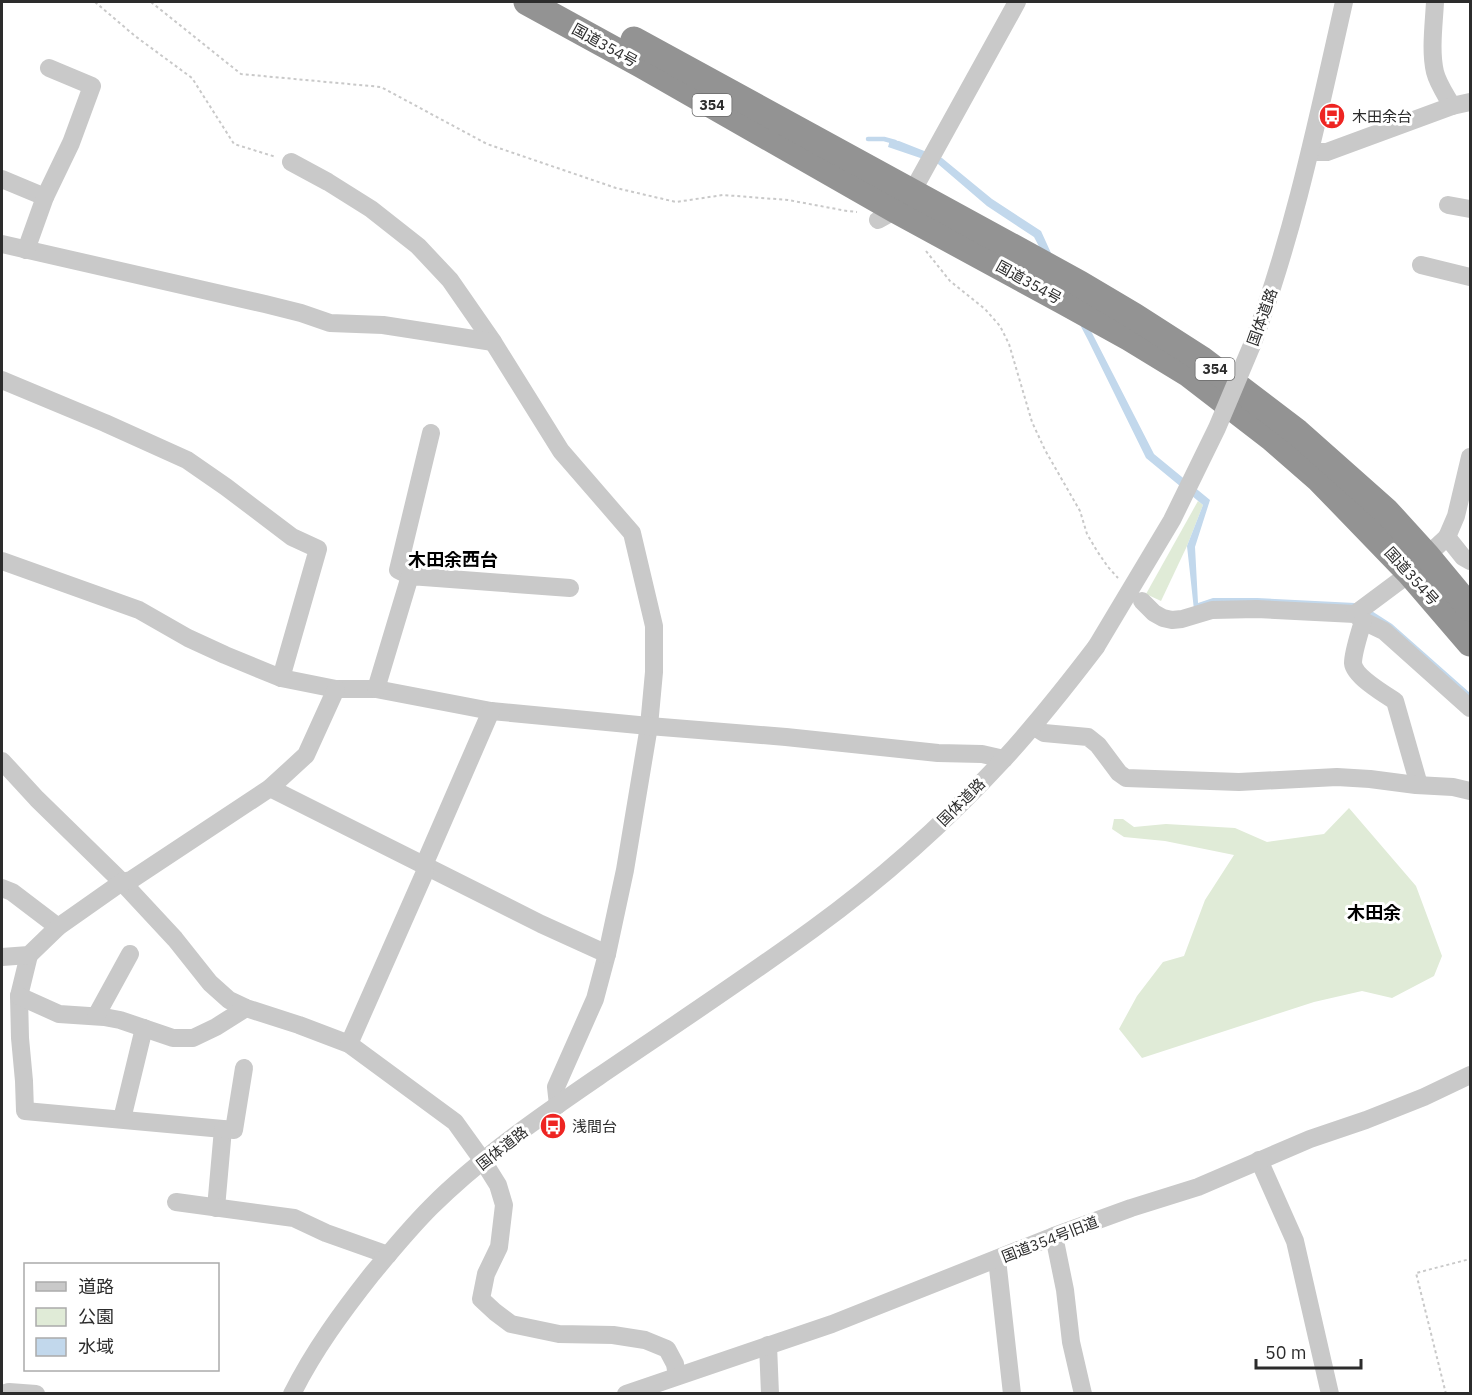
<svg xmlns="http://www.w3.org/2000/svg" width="1472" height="1395" font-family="'IBM Plex Sans','Noto Sans JP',sans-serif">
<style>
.green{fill:#e0ebd7}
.water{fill:#c2d8ec}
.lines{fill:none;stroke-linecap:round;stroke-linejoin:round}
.stream{stroke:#c2d8ec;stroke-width:4.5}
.path{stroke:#c9c9c9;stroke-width:2;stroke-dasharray:3 3;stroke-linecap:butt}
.minor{stroke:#c9c9c9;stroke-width:18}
.highway{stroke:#939393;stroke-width:27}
.minor-bridge{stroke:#c9c9c9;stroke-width:18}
.labels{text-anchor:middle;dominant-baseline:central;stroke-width:6;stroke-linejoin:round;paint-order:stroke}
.shield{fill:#fff;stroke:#6b6b6b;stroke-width:1.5}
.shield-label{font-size:14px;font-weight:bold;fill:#2c2c2c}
.street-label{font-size:15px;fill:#2c2c2c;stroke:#fff}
.poi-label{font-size:15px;fill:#2c2c2c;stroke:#fff;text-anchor:start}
.quarter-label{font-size:18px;font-weight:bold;fill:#000;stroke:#fff}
</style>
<rect width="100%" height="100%" fill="#fff"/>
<!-- green -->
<g class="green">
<polygon points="1198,501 1203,505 1187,546 1161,601 1146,594"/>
<polygon points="1349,808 1416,886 1442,956 1434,976 1392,998 1362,991 1314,1002 1142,1058 1119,1029 1137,996 1163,962 1184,956 1205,900 1234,855 1165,841 1124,837 1112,829 1114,819 1123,819 1134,827 1166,824 1235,828 1267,842 1324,834"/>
</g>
<!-- water -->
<polygon class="water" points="890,140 899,141 942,158 992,199 1041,231 1051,253 1154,454 1210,500 1195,547 1198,603 1213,598 1257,598 1355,603 1367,608 1392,624 1470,693 1470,703 1363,615 1194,610 1187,546 1203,505 1146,458 1088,340 1034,237 987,206 938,164 888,147"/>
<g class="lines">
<!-- stream -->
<polyline class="stream" points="868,139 884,139 895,142"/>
<!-- path -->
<g class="path">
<polyline points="95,2 135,36 192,78 234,144 276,157"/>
<polyline points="151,2 241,74 381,87 487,144 616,188 676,202 723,195 788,200 847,211 857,212"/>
<polyline points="926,251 950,281 985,309 1000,326 1009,344 1032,422 1045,450 1080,511 1087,534 1097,551 1108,567 1118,578"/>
<polyline points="1446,1394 1416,1273 1470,1259"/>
</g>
<!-- minor -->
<g class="minor">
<path d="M1435 2C1434 23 1430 51 1435 72 1438 84 1446 95 1452 106"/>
<polyline points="1310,152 1327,152 1452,106 1470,102"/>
<polyline points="291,162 328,182 371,209 418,246 450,280 493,342 561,451 632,533 654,626 654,672 649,726 625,870 607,954 595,999 556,1087 558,1105"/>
<polyline points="2,179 45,197"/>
<polyline points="1448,205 1470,209"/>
<polyline points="878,220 896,210 912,192 1017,2"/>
<polyline points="2,244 265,304 301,313 330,323 383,325 493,342"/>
<polyline points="26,250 45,197 71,143 92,86 49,68"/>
<polyline points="1421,265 1470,277"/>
<path d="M1252 345C1294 234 1318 117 1344 2"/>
<polyline points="2,380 105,423 187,460 226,487 292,537 318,549 281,678"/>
<polyline points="1447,537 1456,516 1470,457"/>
<polyline points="2,561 139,610 188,638 225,655 281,678 336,689 376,689 491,711 649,726 786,737 938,753 982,754 1004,759"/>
<polyline points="410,576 398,570 431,433"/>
<polyline points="1142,601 1154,613 1163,618 1172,620 1182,619 1212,610 1257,609 1355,614 1363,621 1384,631 1470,708"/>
<polyline points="1355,614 1402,579 1447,537 1463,557 1470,561"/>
<path d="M1363 621C1360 632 1353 652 1353 663 1354 676 1384 694 1395 701L1419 785"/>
<polyline points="376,689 410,576 570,588"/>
<polyline points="1033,726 1044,733 1088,737 1098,745 1119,773 1126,778 1239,782 1337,777 1370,779 1416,785 1453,787 1470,791"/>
<polyline points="2,761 37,799 122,882 175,939 210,983 229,1000 246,1008 299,1025 349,1044 455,1122 483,1161 498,1185 504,1205 499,1247 486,1274 481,1299 495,1312 511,1324 559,1334 613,1335 645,1340 667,1349 675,1364 677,1376"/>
<polyline points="270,788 541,924 607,954"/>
<polyline points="2,888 12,892 58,927"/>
<polyline points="29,955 19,996 20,1038 24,1081 25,1111 223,1129 216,1208"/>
<polyline points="2,957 29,955 58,927 122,882 131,880 270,788 306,755 336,689"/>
<polyline points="19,996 59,1014 104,1017 120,1020 173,1038 193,1038 216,1027 246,1008"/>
<polyline points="96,1016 130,954"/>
<polyline points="349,1044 425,872 424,865 491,711"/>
<polyline points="122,1119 144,1028"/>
<polyline points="223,1129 234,1130 244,1068"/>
<polyline points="1259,1160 1295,1241 1330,1394"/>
<polyline points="176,1202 294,1218 326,1233 388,1255"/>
<polyline points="1054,1236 1065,1290 1071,1342 1083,1394"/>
<polyline points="997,1259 1012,1394"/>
<polyline points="768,1345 770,1394"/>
<polyline points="2,1394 9,1392 36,1394"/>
<path d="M292 1394C314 1350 342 1312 372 1274 391 1251 410 1228 431 1207 480 1158 541 1116 598 1077 670 1028 743 980 813 929 882 879 947 821 1004 759 1037 723 1067 685 1096 647"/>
<polyline points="626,1394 832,1324 1054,1236 1131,1208 1198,1187 1310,1139 1366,1120 1424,1097 1470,1075"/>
</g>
<!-- highway -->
<g class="highway">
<polyline points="527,2 642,65 896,210 1063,301 1130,338 1189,374 1272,438 1319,479 1409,572 1470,643"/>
<polyline points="634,40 1080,284 1134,316 1201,359 1297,432 1386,511 1427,556 1470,608"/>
</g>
<!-- minor-bridge -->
<polyline class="minor-bridge" points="1096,647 1172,520 1217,428 1252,345"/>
</g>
<!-- icons -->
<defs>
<symbol id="bus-disc" viewBox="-11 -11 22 22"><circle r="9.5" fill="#ee2522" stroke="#fff"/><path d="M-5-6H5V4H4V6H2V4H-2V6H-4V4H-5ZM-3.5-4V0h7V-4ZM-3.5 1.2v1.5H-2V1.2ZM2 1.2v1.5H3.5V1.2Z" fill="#fff"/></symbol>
</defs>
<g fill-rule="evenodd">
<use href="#bus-disc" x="1317" y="101" width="30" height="30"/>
<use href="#bus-disc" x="538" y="1111" width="30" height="30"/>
</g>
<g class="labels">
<!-- shield labels -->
<g class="shield">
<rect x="692.5" y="94" width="39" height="22" rx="4.5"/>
<rect x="1195.5" y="358" width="39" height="22" rx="4.5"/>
</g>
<g class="shield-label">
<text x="712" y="105">354</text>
<text x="1215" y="369">354</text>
</g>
<!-- street labels -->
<g class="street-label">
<text transform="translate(605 45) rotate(29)">国道354号</text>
<text transform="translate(1029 282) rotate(29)">国道354号</text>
<text transform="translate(1262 317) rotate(-70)">国体道路</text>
<text transform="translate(1412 576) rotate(48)">国道354号</text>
<text transform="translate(961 802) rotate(-45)">国体道路</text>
<text transform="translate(502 1148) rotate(-38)">国体道路</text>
<text transform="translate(1050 1239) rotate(-21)">国道354号旧道</text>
</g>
<!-- poi labels -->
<g class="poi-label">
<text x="1352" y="116">木田余台</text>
<text x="572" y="1126">浅間台</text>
</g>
<!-- quarter labels -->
<g class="quarter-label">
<text x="453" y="559">木田余西台</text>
<text x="1374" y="912">木田余</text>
</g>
</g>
<!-- border -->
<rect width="1472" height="1395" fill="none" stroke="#2c2c2c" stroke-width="6"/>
<!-- legend -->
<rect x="24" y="1263" width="195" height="108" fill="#ffffff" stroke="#ababab" stroke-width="1.5"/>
<rect x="36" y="1282" width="30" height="9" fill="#c9c9c9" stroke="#ababab" stroke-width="1.5"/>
<text x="78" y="1293" font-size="18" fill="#2c2c2c">道路</text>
<rect x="36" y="1308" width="30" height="18" fill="#e0ebd7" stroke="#ababab" stroke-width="1.5"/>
<text x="78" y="1323" font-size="18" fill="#2c2c2c">公園</text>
<rect x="36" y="1338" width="30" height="18" fill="#c2d8ec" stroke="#ababab" stroke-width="1.5"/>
<text x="78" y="1353" font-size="18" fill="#2c2c2c">水域</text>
<!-- scale -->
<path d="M1256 1359v9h105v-9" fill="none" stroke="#2c2c2c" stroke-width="3"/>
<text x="1265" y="1359" font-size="18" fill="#2c2c2c" stroke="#ffffff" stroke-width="4.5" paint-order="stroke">50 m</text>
</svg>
